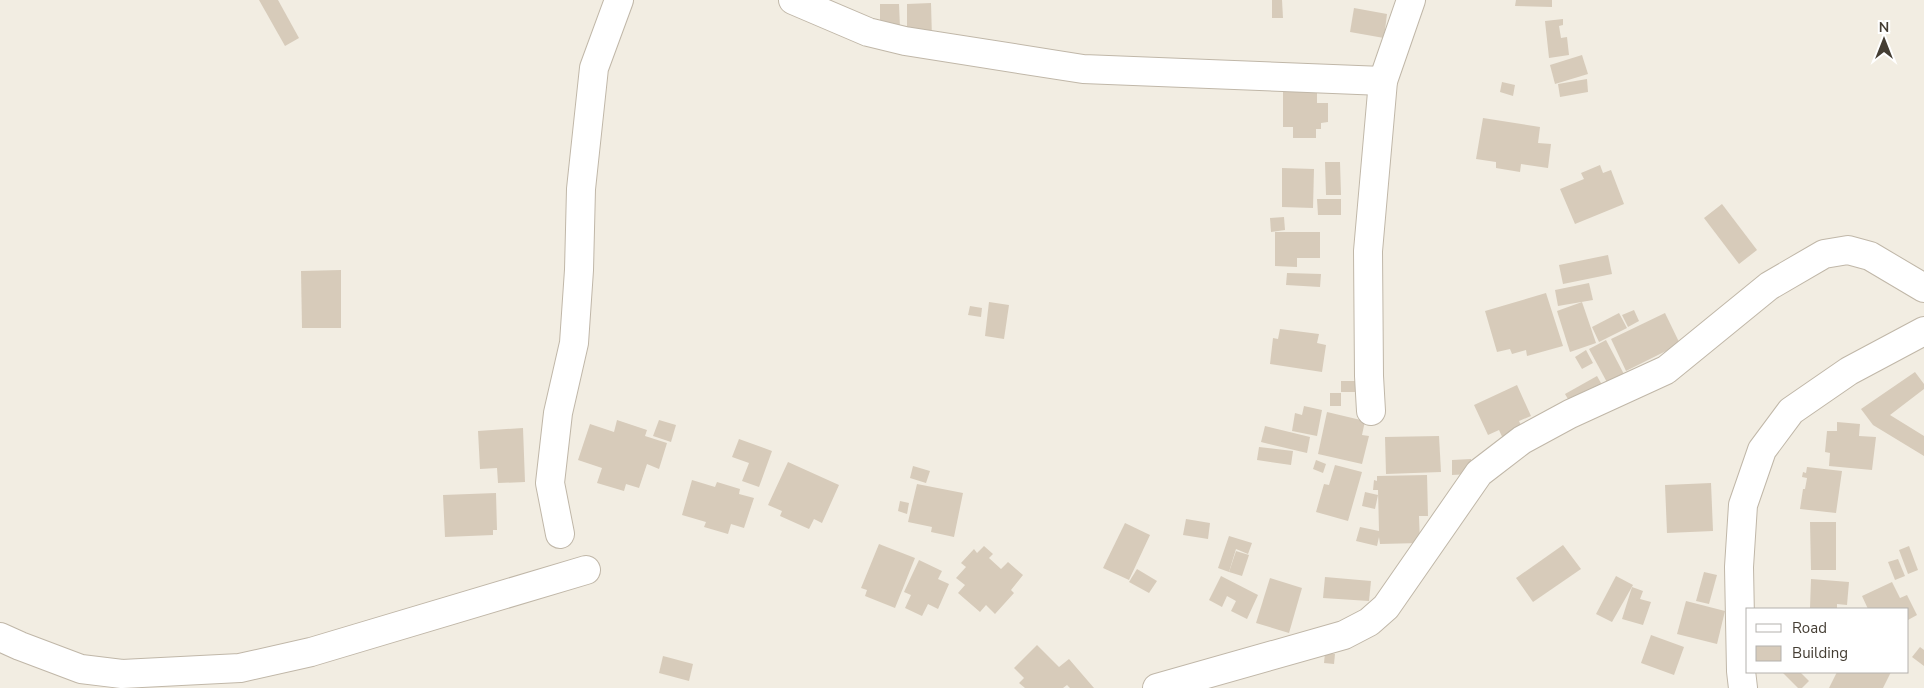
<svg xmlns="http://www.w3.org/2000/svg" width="1924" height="688" font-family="'Nunito Sans',sans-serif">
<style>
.building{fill:#d7cbba}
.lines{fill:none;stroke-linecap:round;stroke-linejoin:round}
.minor-casing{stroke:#c0b7a8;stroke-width:30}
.minor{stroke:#fff;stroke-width:28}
</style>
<rect width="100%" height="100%" fill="#f2ede2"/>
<!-- building -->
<g class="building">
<polygon points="259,0 278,0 299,38 285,46"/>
<polygon points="1272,0 1282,0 1283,18 1272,18"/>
<polygon points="1516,0 1552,0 1552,7 1515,6"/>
<polygon points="931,3 932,39 907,40 907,4"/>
<polygon points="880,4 899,4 900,28 880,29"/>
<polygon points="1354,8 1387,14 1384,38 1350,32"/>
<polygon points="1563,19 1563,25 1559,26 1561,38 1567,37 1569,55 1549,58 1545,21"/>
<polygon points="1582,55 1588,74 1555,84 1550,65"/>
<polygon points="1587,79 1588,92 1560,97 1558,84"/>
<polygon points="1502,82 1515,85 1513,96 1500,92"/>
<polygon points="1283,90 1317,90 1317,103 1328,103 1328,122 1321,123 1321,129 1316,129 1316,138 1293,138 1293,127 1283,127"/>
<polygon points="1483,118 1540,127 1538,143 1551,144 1548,168 1521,164 1520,172 1496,168 1496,162 1476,159"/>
<polygon points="1325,162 1340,162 1341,195 1326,195"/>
<polygon points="1600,165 1603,173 1611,170 1624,204 1575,224 1560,189 1584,179 1581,173"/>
<polygon points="1282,168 1314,169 1313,208 1282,207"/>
<polygon points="1317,199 1341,199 1341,215 1318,215"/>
<polygon points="1722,204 1757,250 1739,264 1704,218"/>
<polygon points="1284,217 1285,230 1271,232 1270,218"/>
<polygon points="1275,232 1320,232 1320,258 1297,258 1297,267 1275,266"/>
<polygon points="1608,255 1612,274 1563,284 1559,265"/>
<polygon points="341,270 341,328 302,328 301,271"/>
<polygon points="1287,273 1321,274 1320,287 1286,285"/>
<polygon points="1589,283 1593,300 1558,306 1555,290"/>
<polygon points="1546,293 1563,346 1527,356 1526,350 1512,354 1510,349 1497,352 1485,311"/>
<polygon points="989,302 1009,305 1004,339 985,336"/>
<polygon points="1582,302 1596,343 1570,352 1557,311"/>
<polygon points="970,306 982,308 981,317 968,315"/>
<polygon points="1634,310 1639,321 1628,327 1622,315"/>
<polygon points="1619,313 1627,328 1599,342 1592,327"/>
<polygon points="1665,313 1680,344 1626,371 1611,339"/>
<polygon points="1280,329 1319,334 1317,343 1326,345 1322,372 1270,364 1273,338 1278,339"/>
<polygon points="1606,340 1626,378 1609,386 1589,349"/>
<polygon points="1586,350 1593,363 1582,369 1575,357"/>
<polygon points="1915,372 1924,384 1924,389 1890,415 1924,436 1924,456 1873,425 1861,409"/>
<polygon points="1597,376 1606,392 1575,411 1565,394"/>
<rect x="1341" y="381" width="15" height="11"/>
<polygon points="1517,385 1531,416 1519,421 1524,432 1504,441 1499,430 1488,435 1474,405"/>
<rect x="1330" y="393" width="11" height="13"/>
<polygon points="1304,406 1322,410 1317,436 1292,431 1295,413 1302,415"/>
<polygon points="1327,412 1365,421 1362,435 1369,436 1362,464 1318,454"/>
<polygon points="617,420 647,430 645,436 667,443 659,469 647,464 639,488 626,484 624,491 597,483 602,468 578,460 590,424 614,432"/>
<polygon points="659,420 676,425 671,442 653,436"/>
<polygon points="1837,422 1860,424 1859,436 1876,437 1872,470 1829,466 1830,453 1825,452 1827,431 1837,431"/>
<polygon points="1265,426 1310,437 1307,453 1261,442"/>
<polygon points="523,428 525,482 498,483 497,468 480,469 478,431"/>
<polygon points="1439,436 1441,472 1386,474 1385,437"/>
<polygon points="739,439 772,451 759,487 742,481 749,463 732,457"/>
<polygon points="1259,447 1293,451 1291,465 1257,460"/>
<polygon points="1471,459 1471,474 1452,475 1452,460"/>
<polygon points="1316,460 1326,464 1323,473 1313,469"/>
<polygon points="788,462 839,485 822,523 814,519 809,529 780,516 782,511 768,505"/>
<polygon points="1335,465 1362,472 1348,521 1316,512 1324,484 1329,485"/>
<polygon points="913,466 930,471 926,483 910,478"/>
<polygon points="1807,467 1842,471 1836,513 1800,509 1803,489 1805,489 1807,478 1802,477 1803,472 1806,473"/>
<polygon points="1427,475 1428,516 1419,516 1420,543 1380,544 1379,537 1377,546 1356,541 1360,527 1379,531 1378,490 1373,490 1374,480 1377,481 1377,476"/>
<polygon points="692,480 715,487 717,482 740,489 739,494 754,498 744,528 731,524 728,534 704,527 706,522 682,515"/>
<polygon points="1711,483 1713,531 1667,533 1665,485"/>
<polygon points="917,484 963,493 954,537 931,532 932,527 908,522"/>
<polygon points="1365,492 1378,495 1375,509 1362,506"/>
<polygon points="496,493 497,530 493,530 493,535 445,537 443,495"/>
<polygon points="900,501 909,503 907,514 898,511"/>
<polygon points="1186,519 1210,523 1208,539 1183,535"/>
<polygon points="1810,522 1836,522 1836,570 1811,570"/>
<polygon points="1125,523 1150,535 1129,580 1103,568"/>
<polygon points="1229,536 1252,543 1248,554 1236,549 1229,572 1218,568"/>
<polygon points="879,544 915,558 895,608 865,596 867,590 861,588"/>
<polygon points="1563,545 1581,569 1533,602 1516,578"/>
<polygon points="984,546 993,554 989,558 1001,569 1008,562 1023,575 1011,590 1014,593 995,614 986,605 980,612 958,593 965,585 956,578 966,567 961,563 974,549 977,553"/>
<polygon points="1909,546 1918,570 1908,574 1899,550"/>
<polygon points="1236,551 1249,555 1242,576 1229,572"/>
<polygon points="1898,559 1905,576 1895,580 1888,562"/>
<polygon points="919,560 942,571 938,579 949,584 938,609 928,604 922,616 905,608 911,595 904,592"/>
<polygon points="1137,569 1157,581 1149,593 1129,582"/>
<polygon points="1704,572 1717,575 1709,604 1696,601"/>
<polygon points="1221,576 1258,595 1247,619 1231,611 1236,601 1227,596 1222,607 1209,600"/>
<polygon points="1616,576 1633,585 1612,622 1596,614"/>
<polygon points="1325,577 1371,581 1369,601 1323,598"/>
<polygon points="1270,578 1302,588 1289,633 1256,623"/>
<polygon points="1811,579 1849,582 1847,605 1837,604 1837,609 1810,608"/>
<polygon points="1892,582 1900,598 1907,595 1917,615 1908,620 1908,609 1868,609 1862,596"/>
<polygon points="1632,587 1643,591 1640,599 1651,602 1643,625 1622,619"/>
<polygon points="1686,601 1725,611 1717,644 1677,634"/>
<polygon points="1651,635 1684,647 1674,675 1641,663"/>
<polygon points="1037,645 1059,667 1069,659 1094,688 1070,688 1067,685 1063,688 1025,688 1019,683 1024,678 1014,668"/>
<polygon points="1920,647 1924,650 1924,666 1912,657"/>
<polygon points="1325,653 1335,654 1334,664 1324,663"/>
<polygon points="663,656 693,664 689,681 659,673"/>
<polygon points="1782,672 1800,672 1809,681 1802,688 1798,688"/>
<polygon points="1837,672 1891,672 1883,688 1829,688"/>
</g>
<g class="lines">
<defs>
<g id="minor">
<polyline points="793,0 868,32 905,41 1083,69 1383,81"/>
<polyline points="1371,411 1369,376 1368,251 1383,81 1411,0"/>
<polyline points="560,534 550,483 558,413 574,343 579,270 581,189 594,68 619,0"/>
<polyline points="0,637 20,646 81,669 122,674 240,668 311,652 586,570"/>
<polyline points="1157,688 1344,635 1369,622 1386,607 1479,473 1522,440 1570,414 1666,370 1769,286 1824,254 1848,250 1870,256 1924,288"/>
<polyline points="1743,688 1741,671 1739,567 1743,505 1762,450 1791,411 1849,371 1924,331"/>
</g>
</defs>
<!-- minor casing -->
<use href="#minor" class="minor-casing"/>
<!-- minor -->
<use href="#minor" class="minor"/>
</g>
<!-- legend -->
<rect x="1746" y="608" width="162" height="65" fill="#ffffff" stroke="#b4b1ad"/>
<rect x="1756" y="624" width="25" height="8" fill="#ffffff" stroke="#b4b1ad"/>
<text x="1792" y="633" font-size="15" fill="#443d33">Road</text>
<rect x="1756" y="646" width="25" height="15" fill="#d7cbba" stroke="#b4b1ad"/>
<text x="1792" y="658" font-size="15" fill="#443d33">Building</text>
<!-- north arrow -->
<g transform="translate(1884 40)" stroke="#ffffff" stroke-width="4" paint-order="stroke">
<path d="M0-4L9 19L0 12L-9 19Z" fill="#443d33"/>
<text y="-8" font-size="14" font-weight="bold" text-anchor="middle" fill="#443d33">N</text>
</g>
</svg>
